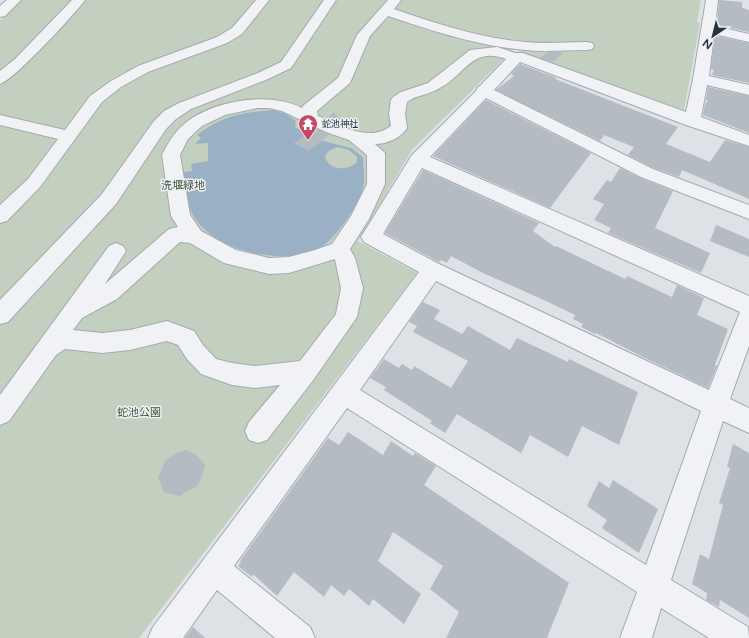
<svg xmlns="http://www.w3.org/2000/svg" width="749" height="638" font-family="'Varela Round','Noto Sans JP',sans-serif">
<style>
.green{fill:#c4d0bf}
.water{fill:#9ab1c5;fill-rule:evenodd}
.building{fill:#b5bbc3}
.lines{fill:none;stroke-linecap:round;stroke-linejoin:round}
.minor-casing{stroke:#a4a9b0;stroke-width:2}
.minor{fill:#f0f2f5;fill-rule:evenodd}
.labels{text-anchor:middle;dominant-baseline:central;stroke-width:3;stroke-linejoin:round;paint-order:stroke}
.far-poi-label{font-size:9px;fill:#28303c;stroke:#edf0f4;text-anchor:start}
.park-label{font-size:11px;fill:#3e5736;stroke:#edf0f4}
</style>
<rect width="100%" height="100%" fill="#dee2e6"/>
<!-- green -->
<polygon class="green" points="21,0 701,0 697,22 700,23 684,110 514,49 412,150 358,241 417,273 139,638 0,638 0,20"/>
<!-- water -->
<path class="water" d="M274 110 286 114 296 121 295 127 323 141 351 148 363 157C363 165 365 174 364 182 363 200 334 242 317 250 280 266 208 250 191 211 186 199 183 185 183 172L192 171 191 164 208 161V143L195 144 201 138 197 135C224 115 241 113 274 110ZM338 147 349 150 357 157V162C348 171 331 171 325 158 326 151 332 149 338 147Z"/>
<!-- building -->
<g class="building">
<polygon points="719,0 742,2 742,8 749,10 749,32 717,25"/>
<polygon points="715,36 749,43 749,83 712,75 714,70 711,69"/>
<polygon points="548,52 561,52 562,54 553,62 540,58"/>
<polygon points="520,64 557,78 555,79 678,127 666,144 710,162 725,140 749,147 749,199 682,170 679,177 654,168 628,155 634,147 604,135 600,141 496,90 514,76 511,74"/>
<polygon points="708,87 749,96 749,133 703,115 705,104 708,101 706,100"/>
<polygon points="486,100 591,153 550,208 433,156"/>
<polygon points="334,112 343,123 341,124 326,118"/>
<polygon points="314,128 329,135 309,151 294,143"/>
<polygon points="620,168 640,178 673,191 655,228 710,253 701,273 608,233 611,228 594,220 604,204 593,199 607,180 611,182"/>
<polygon points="423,170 539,223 533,231 555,247 556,246 625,279 627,276 672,297 677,285 704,298 697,315 728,329 715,365 717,366 708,388 641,356 596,333 595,334 581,327 583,324 573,319 575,315 546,301 481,272 451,256 447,263 441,260 439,262 385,233"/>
<polygon points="716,225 749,239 749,257 710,241"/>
<polygon points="423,302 440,310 434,319 462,334 468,326 510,350 517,338 568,362 569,359 638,392 619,445 582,426 568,457 530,435 521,453 457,414 445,433 430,423 432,421 384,390 386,387 370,378 384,359 399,368 402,364 412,370 414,366 451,388 468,361 413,332 417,326 409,322"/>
<polygon points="348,432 383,455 391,441 413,456 415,453 436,466 424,485 569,583 547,638 446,638 459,612 430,589 443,566 393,532 378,561 421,594 404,624 373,599 369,606 349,589 344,596 331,585 324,597 294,572 277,596 253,574 252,577 238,566 241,562 240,561 328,438 339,445"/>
<polygon points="733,444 749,453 749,618 720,600 719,607 706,600 707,593 692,584 700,554 709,559 723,505 719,503 730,468 727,467"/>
<polygon points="186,450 197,455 205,465 203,474 197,486 180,496 164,492 158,477 166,460 175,454"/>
<polygon points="613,480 658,509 639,553 602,528 607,520 587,506 599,481 609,488"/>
<polygon points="193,627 205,638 185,638"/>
</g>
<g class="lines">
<defs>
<g id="minor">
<polygon points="7,0 21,0 5,16 0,17 0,6"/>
<path d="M72 0H85C75 14 14 80 0 84V71L15 59Z"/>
<polygon points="256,0 269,0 242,34 227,43 148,72 121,87 102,102 40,187 7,221 0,223 0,205 28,179 58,139 0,125 0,115 65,130 90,96 111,81 138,66 217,37 232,28"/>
<polygon points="324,0 336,0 291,68 268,79 191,109 176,119 166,129 116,204 8,322 0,324 0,300 102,194 154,121 164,111 179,103 258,73 281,62"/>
<path d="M388 0H401L394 9C437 24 480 38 525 42 546 44 566 42 587 42L592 43 594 46 592 49 587 50C566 50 546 52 525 50 478 46 433 31 388 16L370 36 350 83 317 111 318 116C340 125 368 143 391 126L389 114 391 100 393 97 401 92 428 83 470 50 497 47 515 53H523L686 112 693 79 706 0H718L715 26 749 34V42L714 34 709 76 749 85V95L707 85 701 117 749 135V146L686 125 520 62 494 90 653 169 749 205V219L641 177 486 98 430 157 749 296V346L730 399 749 408V433L723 421 671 580 748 627 749 638H709L661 608 652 638H620L637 592 347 408 234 566 310 627 315 638H275L217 590 183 638H148L153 627 419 272 364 242 361 237 412 155 476 91 478 87 480 86 506 59C471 46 465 76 438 89 428 95 416 95 407 102L405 114 407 128C401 138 387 144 375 144L385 153V184L369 219 350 249 355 258 363 288 357 317 314 379 267 440 258 443 249 440 245 431 249 422 280 385 255 388 232 385 201 374 187 359 178 345 167 341 130 350 102 353 65 349 56 355 9 421 0 425V395L109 246 116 243 123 246 126 251 105 284 169 229 178 227 171 216 162 155C167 145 173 134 181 127 209 100 268 91 302 108L304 105 338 78 357 35ZM257 108H269L282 111 326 132 349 140 367 155V184L351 216 332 244 315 250 289 257 269 258 236 250 201 231 190 215 180 155 188 139 202 126 225 115ZM422 168 740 312 709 390 439 264 383 234ZM180 242 190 243 224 263 269 274 289 273 335 259 341 288 336 314 300 361 255 366 232 363 216 359 203 345 194 331 167 321 130 330 102 333 73 330 82 318 117 299ZM436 281 701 411 646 565 360 390Z"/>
</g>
</defs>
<!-- minor casing -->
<use href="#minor" class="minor-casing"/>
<!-- minor -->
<use href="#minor" class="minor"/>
</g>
<!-- icons -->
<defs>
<symbol id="temple-pin" viewBox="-11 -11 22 30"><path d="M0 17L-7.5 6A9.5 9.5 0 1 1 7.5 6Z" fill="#c54963" stroke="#edf0f4"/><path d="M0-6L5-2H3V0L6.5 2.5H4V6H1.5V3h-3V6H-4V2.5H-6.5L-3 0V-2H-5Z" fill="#fff"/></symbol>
</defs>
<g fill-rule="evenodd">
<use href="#temple-pin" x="297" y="113" width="22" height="30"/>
</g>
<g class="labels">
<!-- far-poi labels -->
<g class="far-poi-label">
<text x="322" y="124">蛇池神社</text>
</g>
<!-- park labels -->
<g class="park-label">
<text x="183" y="185">洗堰緑地</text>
<text x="139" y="412">蛇池公園</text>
</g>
</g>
<!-- north arrow -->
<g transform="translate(713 36) rotate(215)" stroke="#edf0f4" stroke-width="3" paint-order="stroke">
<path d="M0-3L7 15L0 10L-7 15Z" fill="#28303c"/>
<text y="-6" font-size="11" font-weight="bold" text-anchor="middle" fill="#28303c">N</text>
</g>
</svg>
